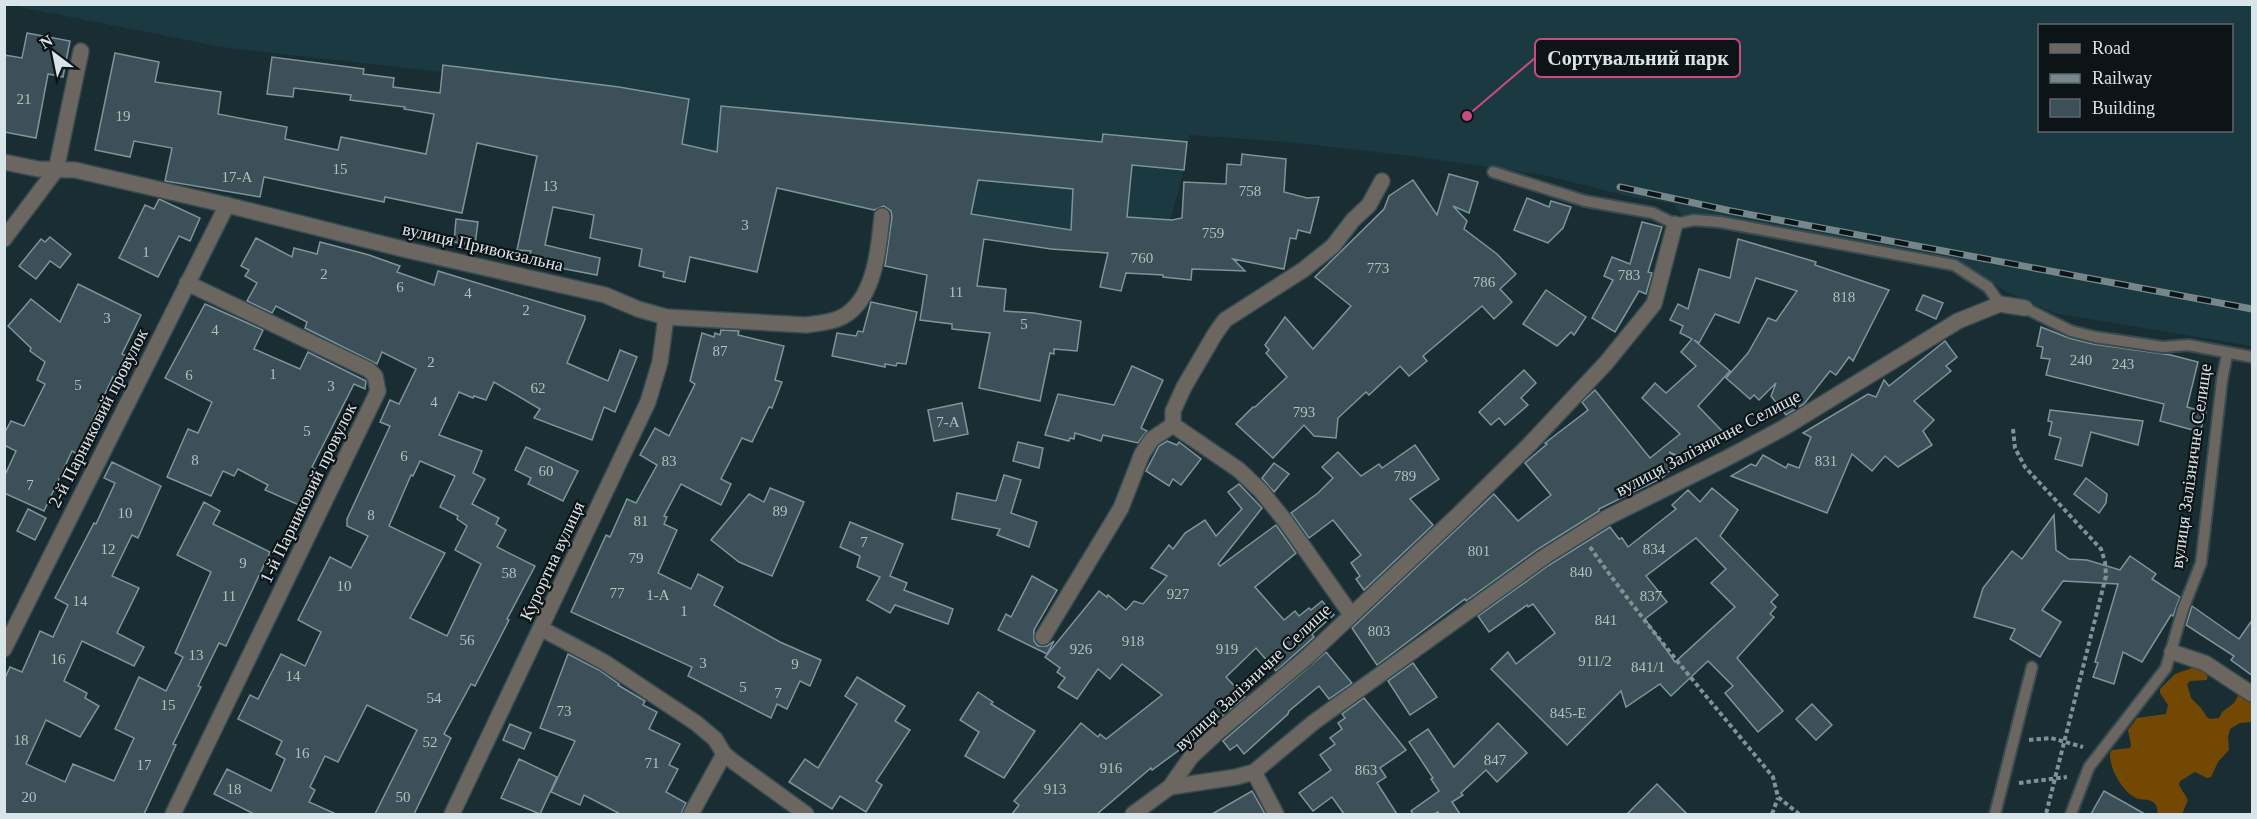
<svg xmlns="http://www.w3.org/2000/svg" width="2257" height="819" font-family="'Times New Roman',serif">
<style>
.built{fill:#1b3940;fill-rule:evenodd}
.forest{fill:#724803}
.building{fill:#3c5157;stroke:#7d949b;stroke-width:1.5;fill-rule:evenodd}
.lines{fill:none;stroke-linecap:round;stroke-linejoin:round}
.lane-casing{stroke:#384b50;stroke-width:14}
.street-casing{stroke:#384b50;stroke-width:18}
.path{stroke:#819196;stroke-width:4;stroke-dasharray:4.5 3;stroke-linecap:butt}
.lane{stroke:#6c6660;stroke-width:10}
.street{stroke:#6c6660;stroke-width:15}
.rail-casing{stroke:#76878b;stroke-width:7}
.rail{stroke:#0c1417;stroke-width:4.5;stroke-dasharray:14;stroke-linecap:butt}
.labels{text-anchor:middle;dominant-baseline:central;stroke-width:4.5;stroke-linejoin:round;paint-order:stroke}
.number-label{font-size:15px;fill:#b1bfc4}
.street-label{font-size:18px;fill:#d8e4e8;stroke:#0c1417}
.leader{fill:none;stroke:#c84b7e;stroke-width:2}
.callout-dot{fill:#c84b7e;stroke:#0c1417;stroke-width:2}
.callout{fill:#0c1417;stroke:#c84b7e;stroke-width:2}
.callout-label{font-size:20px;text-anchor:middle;font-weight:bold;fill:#d8e4e8}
</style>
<rect width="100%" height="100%" fill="#192e33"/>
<!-- built -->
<path class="built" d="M10 5H2252V346L2054 313 2003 290 1991 281 1948 266 1682 216 1674 204 1632 197 1544 175 1411 156 1288 142 1189 135 1184 170 1166 236 1071 250 1051 249 965 235 911 240 905 271 881 266 891 221 886 220 887 214 733 178 441 80 442 72 222 47ZM2040 26H2232V130H2040Z"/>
<!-- forest -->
<path class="forest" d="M2195 667 2208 672 2207 680 2190 681 2187 684 2191 698 2201 708 2207 717 2210 719 2219 718 2222 712 2234 703 2239 694 2252 696V722L2240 723 2230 729 2228 737 2229 750 2218 762 2211 777 2207 778 2195 772 2180 781 2179 785 2188 800 2182 814H2158C2157 810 2157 804 2153 802 2147 798 2140 801 2134 797 2121 789 2109 768 2110 753L2112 750 2130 748 2131 745 2128 730 2137 718 2166 714 2168 705 2160 693V689L2175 674Z"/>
<!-- building -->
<g class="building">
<polygon points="27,33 70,41 63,77 48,74 36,138 4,132 4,55 22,58"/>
<path d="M115 53 159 62 155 82 221 92 218 114 287 127 285 139 338 150 341 137 426 154 434 114 404 109 405 107 350 100 351 95 294 88 293 97 267 94 272 57 364 69 363 74 394 78 393 87 440 93 443 65 619 87 689 99 682 144 717 152 721 106 1102 142 1103 134 1187 142 1184 170 1132 165 1127 217 1172 220 1182 218 1184 182 1226 184 1227 164 1241 165 1242 154 1286 159 1284 192 1307 198 1319 197 1310 233 1298 230 1296 239 1290 238 1284 269 1233 259 1245 271 1192 269 1191 280 1163 277V275L1126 273 1121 291 1100 287 1108 253 1051 249 984 239 977 286 1006 289 1004 311 1034 313 1081 321 1077 351 1054 349V354L1050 353 1040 401 979 388 990 333 952 329V324L920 320 927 275 885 266 892 217 891 211 884 206 874 210 777 188 757 272 690 257 685 282 663 277 664 272 639 266 642 249 590 238 594 215 553 207 545 245 600 258 597 275 528 262 531 251 517 250 537 156 477 143 462 213 385 197 384 202 264 177 260 197 165 181 172 148 134 141 130 157 95 150ZM978 180 1073 189 1071 230 971 214Z"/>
<polygon points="1449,174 1478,182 1469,213 1453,206 1467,221 1464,229 1497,254 1516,274 1500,289 1512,302 1494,319 1482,306 1423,356 1427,361 1409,376 1400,366 1369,395 1366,392 1338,418 1336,438 1314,436 1304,425 1273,458 1236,424 1253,407 1255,407 1287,377 1266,353 1269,350 1265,345 1285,317 1313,349 1351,306 1315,277 1384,209 1389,196 1413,180 1437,215"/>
<polygon points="1527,198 1549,207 1551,201 1571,207 1563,228 1548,243 1514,230"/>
<polygon points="159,199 200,218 190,241 179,236 158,277 119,258 145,205 154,209"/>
<polygon points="456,219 478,222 475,245 454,242"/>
<polygon points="1642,222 1662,227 1648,272 1652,273 1646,294 1639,291 1615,332 1592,318 1613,280 1604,276 1612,257 1630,264"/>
<polygon points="50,237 71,254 60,268 50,261 36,279 19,266 41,239 45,242"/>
<path d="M256 238 292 257 294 248 317 254 320 242 369 255 400 266 397 272 434 285 438 271 585 316V319L567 363 608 381 620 350 637 357 615 412 604 407 592 440 534 418 540 409 494 382 486 400 474 396 473 398 459 392 439 435 482 451 473 473 485 479 472 504 499 518 496 524 506 530 497 547 535 566 507 619 509 620 475 686 471 684 444 734 451 738 414 814H375L417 730 367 705 338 762 325 756 310 787 315 790 309 802 336 814H254L214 794 227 769 271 791 285 759 276 754 282 741 238 719 250 695 258 699 281 654 305 666 321 632 298 620 330 557 351 568 368 536 347 526V519L390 426 380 422 390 400 399 404 416 369 382 352 377 364 305 328 307 322 276 306 272 313 247 301 257 283 245 276 249 270 241 266ZM420 461 455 476 440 507 458 516 457 519 467 526 455 550 481 564 447 636 410 618 445 553 389 526 411 475 413 476Z"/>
<polygon points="1738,239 1816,262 1815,265 1889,290 1853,361 1849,357 1836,375 1830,371 1804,404 1786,415 1771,396 1776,383 1759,400 1754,395 1750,399 1726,378 1748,353 1768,318 1776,321 1797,291 1756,278 1739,323 1715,314 1699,343 1694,340 1730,371 1698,406 1724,433 1706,451 1699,444 1683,458 1669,452 1680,461 1662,478 1599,509 1599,511 1538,549 1466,601 1465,599 1377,665 1352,628 1494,494 1518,521 1551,495 1525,463 1547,444 1545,443 1588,410 1582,402 1595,390 1650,458 1680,434 1642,398 1655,383 1666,393 1696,366 1681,352 1692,339 1680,333 1683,326 1670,320 1678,304 1688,309 1699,269 1730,278"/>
<polygon points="78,284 141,315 122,354 128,357 117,380 113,377 85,436 88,438 79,455 72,451 44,511 4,493 4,477 16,451 4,445 4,434 11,421 24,426 45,384 37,380 45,362 30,351 31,348 8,326 31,299 60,322"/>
<polygon points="1546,290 1586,317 1574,335 1571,332 1557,346 1523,324"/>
<polygon points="1923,295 1943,303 1936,319 1916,310"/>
<polygon points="871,302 917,312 906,364 897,363 896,366 885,364 885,367 832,356 837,333 856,336 858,331 863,332"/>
<polygon points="205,304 263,330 254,349 300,369 308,352 366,381 365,389 354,384 312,467 316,470 299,505 265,490 268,485 238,469 234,476 223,471 211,496 167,477 188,429 198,433 212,402 165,378"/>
<polygon points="2041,327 2069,338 2093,344 2171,355 2198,362 2187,407 2206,412 2200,432 2160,421 2164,404 2046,375 2050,359 2041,358 2043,347 2037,346"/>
<polygon points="721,330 739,331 738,335 784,346 775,380 782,382 772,408 769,407 752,442 742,438 721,479 731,484 721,505 681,484 664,516 667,517 664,524 677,530 658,573 691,589 698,574 723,587 714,605 780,642 821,660 810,686 800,681 787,709 777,704 771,718 688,676 692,667 571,612 606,535 610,537 627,499 636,503 657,465 640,455 655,428 669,436 695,384 690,381 702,333 714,337 715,333 720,335"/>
<polygon points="1945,341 1957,357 1946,366 1951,371 1914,401 1934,420 1923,431 1932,445 1898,467 1885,456 1872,471 1852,454 1827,513 1731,476 1751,464 1756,466 1763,455 1786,468 1788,464 1799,468 1811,437 1803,433 1868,394 1876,397 1884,380 1889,386"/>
<polygon points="1132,366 1163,380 1141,428 1147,431 1138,443 1103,435 1101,441 1075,433 1074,439 1070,438 1069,441 1045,435 1058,394 1114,405"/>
<polygon points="1524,370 1536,383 1521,398 1528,405 1505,425 1499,418 1491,425 1479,412"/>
<polygon points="962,403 968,434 934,441 928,410"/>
<polygon points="2050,410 2143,421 2138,445 2091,432 2082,466 2055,459 2061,438 2049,435 2052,422 2048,421"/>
<polygon points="1167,441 1177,445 1179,442 1201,459 1181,485 1173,479 1169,486 1146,471 1159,446"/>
<polygon points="1018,442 1043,448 1039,468 1013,461"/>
<polygon points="1415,445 1439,479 1410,499 1433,525 1364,590 1356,579 1360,576 1351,563 1361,555 1333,520 1309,538 1291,513 1318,493 1333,478 1322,467 1338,452 1361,476 1379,464 1382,468"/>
<polygon points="526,447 578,471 563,501 528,484 531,478 515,470"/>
<polygon points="112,462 161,486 138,538 132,535 112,576 139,588 117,633 144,647 134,666 82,641 64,681 87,693 85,698 99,706 80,737 46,720 26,764 65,782 73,764 114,781 134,738 115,729 139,677 166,691 183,657 175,653 211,572 177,555 204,502 220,511 213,524 270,552 226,646 219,643 198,686 201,687 173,744 176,745 144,814 4,814 4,680 10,667 22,672 40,631 53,637 68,605 55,598 94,523 96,524 115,483 104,478"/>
<polygon points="1274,463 1289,474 1274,492 1262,478"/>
<polygon points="1004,475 1021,480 1011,513 1037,522 1029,547 997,535 1000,529 952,519 957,493 996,501"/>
<polygon points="2086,478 2107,494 2106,503 2099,513 2074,494"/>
<polygon points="1239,484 1262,508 1218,564 1220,566 1276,525 1296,553 1255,587 1284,620 1295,611 1299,616 1309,608 1311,610 1322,601 1334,615 1312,634 1314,637 1276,671 1256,648 1226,677 1245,697 1200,735 1152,770 1151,768 1097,814 1012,814 1019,805 1014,801 1081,723 1098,737 1100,734 1106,739 1162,695 1122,664 1110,679 1098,669 1077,699 1058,687 1065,678 1057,672 1060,668 1045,657 1099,591 1107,597 1108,595 1126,610 1134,601 1143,604 1167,576 1151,568 1169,545 1173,549 1185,533 1205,520 1216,536 1242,509 1228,492"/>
<polygon points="770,488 804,502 772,576 739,562 711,540 749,494 764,502"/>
<path d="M1712 488 1738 510 1720 536 1778 595 1771 602 1776 607 1770 614 1774 617 1737 658 1783 711 1758 732 1725 693 1733 686 1708 661 1671 696 1660 684 1626 707 1621 691 1567 745 1491 669 1508 652 1516 664 1555 633 1533 604 1528 607 1527 605 1489 632 1478 616 1549 565 1610 527 1619 539 1622 538 1628 547 1676 509 1672 505 1688 490 1700 502ZM1696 538 1726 569 1711 583 1735 607 1675 662 1645 619 1667 602 1646 576Z"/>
<polygon points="28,509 46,518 35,540 17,531"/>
<polygon points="2054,515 2056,550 2069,559 2087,560 2120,570 2130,556 2156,574 2152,579 2180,597 2173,616 2171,615 2142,662 2123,652 2114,684 2093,677 2098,663 2095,662 2118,584 2063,581 2042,610 2061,622 2040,657 2010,639 2015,629 1974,617 1983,588 2012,551 2022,559"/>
<polygon points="850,522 903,544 890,576 907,583 904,590 953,609 948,624 895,605 890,613 867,600 880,577 857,567 860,556 840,547"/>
<polygon points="1032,576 1057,590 1034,630 1034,641 1038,646 1047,646 1054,641 1047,654 998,630 1006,614 1011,617"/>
<polygon points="2192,606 2239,639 2253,619 2253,676 2231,660 2234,656 2186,625"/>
<polygon points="1326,652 1352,683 1329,699 1319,686 1289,711 1288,714 1244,754 1237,745 1230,750 1223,741"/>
<polygon points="568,654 599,670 619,684 618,685 645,701 643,705 657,712 649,729 680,744 669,765 678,769 666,792 686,803 681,814 620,814 584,795 580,805 551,792 575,741 540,728"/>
<polygon points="1413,663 1437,697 1410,715 1388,681"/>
<polygon points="857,677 905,706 895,721 910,730 876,781 882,785 866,812 840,796 832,809 789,782 805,759 818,768 857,704 845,696"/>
<polygon points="978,692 993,702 991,704 1035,731 1004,778 965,756 979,732 960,720"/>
<polygon points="1364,698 1406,750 1380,768 1386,777 1377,783 1397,814 1344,814 1332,797 1313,811 1299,793 1331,770 1320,755 1335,744 1330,738 1342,729 1338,723 1345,718 1342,714"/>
<polygon points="1812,704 1832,725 1816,740 1796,719"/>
<polygon points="1498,723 1527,753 1497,782 1486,770 1461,793 1463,795 1452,802 1460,814 1439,814 1438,812 1434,814 1413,814 1411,811 1439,791 1431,779 1433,778 1409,742 1428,729 1454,767"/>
<polygon points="510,724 531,733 524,749 503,740"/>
<polygon points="519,759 557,777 540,814 501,798"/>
<polygon points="1657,784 1687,814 1627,814"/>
<polygon points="1252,791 1265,814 1212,814"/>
<polygon points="2104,791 2145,814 2091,814"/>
</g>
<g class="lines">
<defs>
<g id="lane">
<polyline points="1493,172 1585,201 1653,213 1675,224 1694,220 1720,222 1954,265 1988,287 2000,304"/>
<polyline points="2025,308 2071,331 2095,337 2163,347 2188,345 2252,357"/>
<polyline points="1995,814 2032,667"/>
<polyline points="2071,814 2089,767 2166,668 2183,609 2201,563 2222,380 2227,354"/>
</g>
<g id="street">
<path d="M4 162 38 169 75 170 227 205 407 250 605 295 638 309 666 317 806 325C820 323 836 322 847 314 875 295 879 247 882 216"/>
<polyline points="4,239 56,170 81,51"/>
<polyline points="1173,425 1239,470 1261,491 1286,522 1350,613"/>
<polyline points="542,629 604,662 696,723 715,739 724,754 734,762 806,814"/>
<polyline points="1043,637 1121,508 1142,454 1152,439 1173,425 1173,411 1184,387 1215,334 1225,320 1303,270 1333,246 1353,220 1369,205 1382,181"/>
<polyline points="4,649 227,205"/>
<polyline points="2172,652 2205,663 2252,694"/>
<polyline points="1254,772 1276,814"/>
<polyline points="1170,787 1236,777 1254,772 1314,722 1544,557 1606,518 1729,457 1785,427 1958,321 2000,304 2025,308"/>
<polyline points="173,814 378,391 375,376 369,370 187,283"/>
<polyline points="452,814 648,402 660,362 666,317"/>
<polyline points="691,814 724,754"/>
<polyline points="1133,814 1170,787 1191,757 1218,732 1306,658 1458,515 1529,445 1606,363 1654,304 1675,224"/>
</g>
</defs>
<!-- lane casing -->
<use href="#lane" class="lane-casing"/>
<!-- street casing -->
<use href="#street" class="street-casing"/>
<!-- path -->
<g class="path">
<polyline points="2013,429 2015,448 2025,467 2101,549 2105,562 2106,576 2046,814"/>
<path d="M1590 547C1646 627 1711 701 1773 777L1778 797 1799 814"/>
<polyline points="2029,740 2051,738 2083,747"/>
<polyline points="2019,783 2067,777"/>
<polyline points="1772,814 1778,798"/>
</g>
<!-- lane -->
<use href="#lane" class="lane"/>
<!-- street -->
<use href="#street" class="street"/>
<defs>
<polyline id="rail" points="1620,187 1731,211 2252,309"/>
</defs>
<!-- rail casing -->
<use href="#rail" class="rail-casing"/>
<!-- rail -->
<use href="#rail" class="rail"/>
</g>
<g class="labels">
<!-- number labels -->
<g class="number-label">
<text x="24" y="99">21</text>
<text x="123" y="116">19</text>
<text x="340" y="169">15</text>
<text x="237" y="177">17-А</text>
<text x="550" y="186">13</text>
<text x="1250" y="191">758</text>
<text x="745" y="225">3</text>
<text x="1213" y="233">759</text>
<text x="146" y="252">1</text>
<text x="1142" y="258">760</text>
<text x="1378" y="268">773</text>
<text x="324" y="274">2</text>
<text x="1629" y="275">783</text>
<text x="1484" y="282">786</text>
<text x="400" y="287">6</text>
<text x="956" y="292">11</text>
<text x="468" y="293">4</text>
<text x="1844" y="297">818</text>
<text x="526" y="310">2</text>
<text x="107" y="318">3</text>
<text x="1024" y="324">5</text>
<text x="215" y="330">4</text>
<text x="720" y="351">87</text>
<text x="2081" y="360">240</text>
<text x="431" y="362">2</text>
<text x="2123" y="364">243</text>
<text x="273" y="374">1</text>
<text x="189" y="375">6</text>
<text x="78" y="385">5</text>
<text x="331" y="386">3</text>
<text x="538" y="388">62</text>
<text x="434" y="402">4</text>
<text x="1304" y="412">793</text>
<text x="948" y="422">7-А</text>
<text x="307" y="431">5</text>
<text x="404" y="456">6</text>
<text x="195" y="460">8</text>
<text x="669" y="461">83</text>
<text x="1826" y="461">831</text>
<text x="546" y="471">60</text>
<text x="1405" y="476">789</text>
<text x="30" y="485">7</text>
<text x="780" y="511">89</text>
<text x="125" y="513">10</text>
<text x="371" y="515">8</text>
<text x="641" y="521">81</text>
<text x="864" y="542">7</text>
<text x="108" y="549">12</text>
<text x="1654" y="549">834</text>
<text x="1479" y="551">801</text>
<text x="636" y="558">79</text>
<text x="243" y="563">9</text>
<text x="1581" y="572">840</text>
<text x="509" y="573">58</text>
<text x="344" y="586">10</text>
<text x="617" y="593">77</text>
<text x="1178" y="594">927</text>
<text x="658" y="595">1-А</text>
<text x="229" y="596">11</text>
<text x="1651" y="596">837</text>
<text x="80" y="601">14</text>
<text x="684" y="611">1</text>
<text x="1606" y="620">841</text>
<text x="1379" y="631">803</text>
<text x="467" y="640">56</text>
<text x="1133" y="641">918</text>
<text x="1081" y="649">926</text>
<text x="1227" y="649">919</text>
<text x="196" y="655">13</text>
<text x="58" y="659">16</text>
<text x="1595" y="661">911/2</text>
<text x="703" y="663">3</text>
<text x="795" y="664">9</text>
<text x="1648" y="667">841/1</text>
<text x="293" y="676">14</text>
<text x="743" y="687">5</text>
<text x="778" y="693">7</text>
<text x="434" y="698">54</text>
<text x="168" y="705">15</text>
<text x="564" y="711">73</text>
<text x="1568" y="713">845-Е</text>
<text x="21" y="740">18</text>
<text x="430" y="742">52</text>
<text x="302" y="753">16</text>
<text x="1495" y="760">847</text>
<text x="652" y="763">71</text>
<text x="144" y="765">17</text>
<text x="1111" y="768">916</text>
<text x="1366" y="770">863</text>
<text x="234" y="789">18</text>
<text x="1055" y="789">913</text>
<text x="29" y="797">20</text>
<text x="403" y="797">50</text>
</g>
<!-- street labels -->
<g class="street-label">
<text transform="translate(483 247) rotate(13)">вулиця Привокзальна</text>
<text transform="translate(98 418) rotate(-63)">2-й Парниковий провулок</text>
<text transform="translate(1708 443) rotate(-28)">вулиця Залізничне Селище</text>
<text transform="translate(2191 466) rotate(-82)">вулиця Залізничне Селище</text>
<text transform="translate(308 493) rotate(-64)">1-й Парниковий провулок</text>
<text transform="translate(552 561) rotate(-65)">Курортна вулиця</text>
<text transform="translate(1253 677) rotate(-43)">вулиця Залізничне Селище</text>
</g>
</g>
<!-- callouts -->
<path class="leader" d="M1467 116L1535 58"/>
<circle class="callout-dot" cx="1467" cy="116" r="6"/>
<rect class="callout" x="1535" y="39" width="205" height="38" rx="6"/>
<g class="callout-label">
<text x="1638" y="65">Сортувальний парк</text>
</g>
<!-- border -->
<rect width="2257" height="819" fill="none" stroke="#d8e4e8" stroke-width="12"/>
<!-- legend -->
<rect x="2038" y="24" width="195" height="108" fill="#0c1417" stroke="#5e676b" stroke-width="1.5"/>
<rect x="2050" y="44" width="30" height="9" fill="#6c6660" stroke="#5e676b" stroke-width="1.5"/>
<text x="2092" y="54" font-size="18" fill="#d8e4e8">Road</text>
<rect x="2050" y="74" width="30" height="9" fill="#76878b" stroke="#5e676b" stroke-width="1.5"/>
<text x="2092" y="84" font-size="18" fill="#d8e4e8">Railway</text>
<rect x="2050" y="99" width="30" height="18" fill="#3c5157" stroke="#5e676b" stroke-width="1.5"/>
<text x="2092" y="114" font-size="18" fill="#d8e4e8">Building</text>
<!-- north arrow -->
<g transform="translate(54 54) rotate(328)" stroke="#0c1417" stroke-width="4.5" paint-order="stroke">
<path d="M0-4.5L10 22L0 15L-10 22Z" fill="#d8e4e8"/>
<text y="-9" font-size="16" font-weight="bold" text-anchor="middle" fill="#d8e4e8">N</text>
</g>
</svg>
